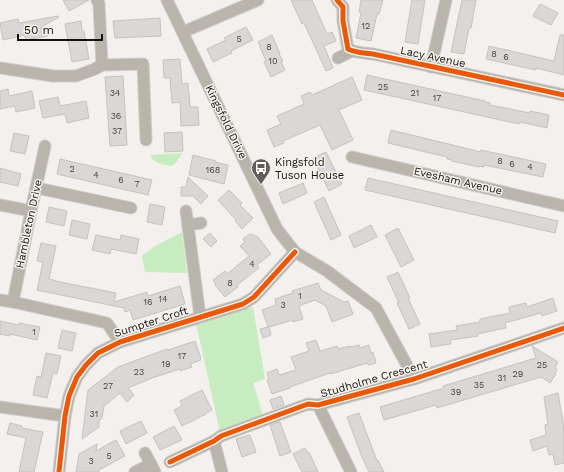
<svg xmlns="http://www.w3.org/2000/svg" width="564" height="472" font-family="'Work Sans',sans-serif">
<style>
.green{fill:#c7ecc0}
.building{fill:#dad8d6;stroke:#c5c3c0}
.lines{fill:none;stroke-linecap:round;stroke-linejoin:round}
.minor-casing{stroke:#ceccca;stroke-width:13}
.minor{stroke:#b9b4ac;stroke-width:11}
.cycleway-casing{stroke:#f5f1eb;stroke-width:8}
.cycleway{stroke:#e8590c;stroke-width:5}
.labels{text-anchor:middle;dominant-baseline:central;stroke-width:3;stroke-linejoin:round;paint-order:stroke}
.number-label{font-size:9px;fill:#454442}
.street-label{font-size:11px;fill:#12110f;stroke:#f5f1eb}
.poi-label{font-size:11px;fill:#12110f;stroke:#f5f1eb;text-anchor:start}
</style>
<rect width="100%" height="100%" fill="#f3f0ed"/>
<!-- green -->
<g class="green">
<path d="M182 153 176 163 171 166C164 164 153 164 150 155Z"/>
<polygon points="182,232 187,273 145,272 142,256 155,246"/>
<polygon points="253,307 265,379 253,383 263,415 220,432 196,323"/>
</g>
<!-- building -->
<g class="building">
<polygon points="63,0 89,0 69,11"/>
<polygon points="291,0 312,0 327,34 332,32 336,41 324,46 333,68 326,71 304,23 302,24"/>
<polygon points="361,0 383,0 379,14 377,14 371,41 356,38 361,13 359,12"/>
<polygon points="412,0 425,0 418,44 405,42"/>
<polygon points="462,0 476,0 471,28 469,28 464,54 451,52"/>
<polygon points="540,4 558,13 551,25 533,16"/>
<polygon points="58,16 59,17 40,28 46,27 48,36 26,40 25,35 3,40 0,23 18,19 19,23"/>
<polygon points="160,18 161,36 115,38 113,21"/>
<polygon points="81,21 82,31 84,31 89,59 72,62 65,24"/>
<polygon points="246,27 253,40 231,51 232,53 213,62 207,49 226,40 224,38"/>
<polygon points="272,35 280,54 279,54 283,61 281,62 285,70 271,77 264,62 266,61 258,42"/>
<polygon points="560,35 564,35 564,75 536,68 536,70 486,59 489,46 554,61"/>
<polygon points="180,59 182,84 188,83 190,107 198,107 199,125 181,126 180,102 172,103 170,78 164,78 163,60"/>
<polygon points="367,75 485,101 485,102 490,103 490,105 530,113 530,111 549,115 547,128 520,122 519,124 364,90"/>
<polygon points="123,76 127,145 110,146 105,77"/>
<polygon points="352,77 362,100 339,110 353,140 332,150 320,125 283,141 284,143 274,147 267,130 281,124 277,116 304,104 301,96 310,92 312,95"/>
<polygon points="8,89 9,96 32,91 35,108 16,112 15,106 0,109 0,91"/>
<polygon points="58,97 60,106 86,101 89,118 67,123 65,114 43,118 39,101"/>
<polygon points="391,130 469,149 481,152 481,150 546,164 543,177 484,165 484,167 479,166 479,167 452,161 452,160 447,159 447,157 388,143"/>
<polygon points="182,132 183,151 165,152 164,133"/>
<polygon points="14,133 29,136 25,154 10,151"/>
<polygon points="326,152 342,184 329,191 313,158"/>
<polygon points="193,155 216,161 215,162 228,165 224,184 189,175"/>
<polygon points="60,159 152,180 148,195 57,174"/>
<polygon points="0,168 21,174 18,186 0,182"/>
<polygon points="188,177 208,196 201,204 193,196 181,196 181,187 186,187"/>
<polygon points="368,178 558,221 555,233 365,190"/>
<polygon points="303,183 307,193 283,204 279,193"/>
<polygon points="229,190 242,203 240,205 253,218 242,229 235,221 236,220 218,200"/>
<polygon points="324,197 341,235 331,240 314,202"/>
<polygon points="150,204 165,207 162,225 147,222"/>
<polygon points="49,207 67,211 64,226 46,222"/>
<polygon points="72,220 90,224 87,239 69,235"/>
<polygon points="371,225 377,237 354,248 349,236"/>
<polygon points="398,228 414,260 401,267 385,235"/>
<polygon points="210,233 217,241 211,247 203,239"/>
<polygon points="250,234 258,237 271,254 257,265 259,268 237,285 238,287 225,297 215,285 216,284 213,280 225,271 227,274 249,256 240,246 245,242 243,239"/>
<polygon points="96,235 120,240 121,235 139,239 136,254 111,249 110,254 92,250"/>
<polygon points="41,243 56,246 49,279 60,282 116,293 114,302 147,292 148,296 180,286 185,304 133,320 130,310 125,312 124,308 37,290 43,262 37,261"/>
<polygon points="398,272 410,298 408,298 420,324 409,329 397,303 399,303 387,277"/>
<polygon points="318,283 321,290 344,302 348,301 353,314 332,322 326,306 315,300 299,306 303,319 293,322 293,320 269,327 271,335 263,338 260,329 268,327 262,310 276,305 275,299 293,293 292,291"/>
<polygon points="553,298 557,311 542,316 541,313 505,323 506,328 477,334 478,336 450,340 451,344 431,347 429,334 457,330 456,326 480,322 480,319 510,313 509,307 526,303 527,307"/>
<polygon points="0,321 19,325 19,323 40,327 37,340 10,334 10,336 0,334"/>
<polygon points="62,330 76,333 72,351 58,348"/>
<polygon points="316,340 320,351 337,346 338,349 350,346 351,347 359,345 360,348 369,345 371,353 373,352 376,363 368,365 367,363 331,374 330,373 290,387 290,388 272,394 267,380 269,379 267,373 277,369 279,375 296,370 291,357 309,351 306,343"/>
<polygon points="195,341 201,358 200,359 201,360 190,364 192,367 180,371 180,369 152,378 128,388 134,395 127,402 120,393 104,406 102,418 99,421 99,427 82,439 88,390 118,367 167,349 168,350"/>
<polygon points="532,346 558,362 555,368 557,370 555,373 556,374 550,383 541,377 437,408 436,405 384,420 380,407 444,388 443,386 536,358"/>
<polygon points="46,353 61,356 57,374 53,373 47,398 33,395 37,376 41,377"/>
<polygon points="202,390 212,410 206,413 206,414 182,426 174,410 182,406 180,401"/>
<polygon points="558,393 564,427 563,427 564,433 564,463 555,465 553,454 549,455 547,446 533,451 530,440 546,435 545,425 548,424 544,397"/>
<polygon points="281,396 284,405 273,409 270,400"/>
<polygon points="359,413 377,461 378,460 384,472 369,472 362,457 347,417"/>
<polygon points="141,421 147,433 126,444 120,431"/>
<polygon points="280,422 291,452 280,456 270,425"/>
<polygon points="10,423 22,426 22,428 43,432 34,472 19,472 26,438 7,434"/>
<polygon points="174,426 182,440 160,450 153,437"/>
<polygon points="250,435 256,452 242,457 236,439"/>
<polygon points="116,440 125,456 99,470 99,472 76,472 79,454 97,444 96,451"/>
<polygon points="305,448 307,453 309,452 318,472 302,472 293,454"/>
</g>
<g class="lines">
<defs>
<g id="minor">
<polyline points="97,0 99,4 102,65"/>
<polyline points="167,0 277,229 295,252 327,271 376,308 410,371 414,379"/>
<path d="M337 0 343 7V21L348 49C356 53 364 53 373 54L564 95"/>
<polyline points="183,32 258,0"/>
<polyline points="338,58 352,51"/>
<polyline points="431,67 446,0"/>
<polyline points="0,68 53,76 76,76 95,69 102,65 143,64 146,140"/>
<polyline points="352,157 564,206"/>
<polyline points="37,188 131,208"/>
<polyline points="0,205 31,211"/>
<polyline points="186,211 200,316"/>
<polyline points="188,225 201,223"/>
<polyline points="0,300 13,302 107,323 120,342"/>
<polyline points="13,302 31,211 45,146"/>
<polyline points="318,405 351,472"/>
<polyline points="0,407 65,416"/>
<polyline points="214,441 222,472"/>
<polyline points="145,453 155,472"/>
<polyline points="170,462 214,441 221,436 308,404 318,405 414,379 564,328"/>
<polyline points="59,472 65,416 69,396 77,377 86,365 98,353 120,342 243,304 254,297 295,252"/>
<polyline points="135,472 151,464"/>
</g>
</defs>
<!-- minor casing -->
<use href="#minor" class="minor-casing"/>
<!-- minor -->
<use href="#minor" class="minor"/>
<defs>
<g id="cycleway">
<path d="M337 0 343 7V21L348 49C356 53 364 53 373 54L564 95"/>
<polyline points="170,462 214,441 221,436 308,404 318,405 414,379 564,328"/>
<polyline points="59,472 65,416 69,396 77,377 86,365 98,353 120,342 243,304 254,297 295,252"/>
</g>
</defs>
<!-- cycleway casing -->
<use href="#cycleway" class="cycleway-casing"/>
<!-- cycleway -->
<use href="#cycleway" class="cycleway"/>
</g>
<!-- icons -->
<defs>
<symbol id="bus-pin" viewBox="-11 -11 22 30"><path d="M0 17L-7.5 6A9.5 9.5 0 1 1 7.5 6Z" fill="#615f5d" stroke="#f5f1eb"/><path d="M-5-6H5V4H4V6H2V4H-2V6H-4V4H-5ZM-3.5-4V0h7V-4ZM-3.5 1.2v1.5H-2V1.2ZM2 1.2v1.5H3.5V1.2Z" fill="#fff"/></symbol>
</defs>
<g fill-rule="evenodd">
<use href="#bus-pin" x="250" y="157" width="22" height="30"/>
</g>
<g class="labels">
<!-- number labels -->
<g class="number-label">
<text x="366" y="26">12</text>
<text x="239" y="39">5</text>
<text x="269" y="47">8</text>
<text x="494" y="54">8</text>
<text x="506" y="57">6</text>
<text x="273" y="61">10</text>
<text x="383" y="87">25</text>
<text x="115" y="93">34</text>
<text x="415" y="93">21</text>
<text x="437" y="98">17</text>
<text x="116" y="116">36</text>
<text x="117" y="131">37</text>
<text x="500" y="161">8</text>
<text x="512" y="164">6</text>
<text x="530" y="167">4</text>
<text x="72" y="169">2</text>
<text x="213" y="170">168</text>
<text x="96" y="175">4</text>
<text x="121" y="180">6</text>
<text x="137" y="184">7</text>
<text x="252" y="264">4</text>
<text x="230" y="283">8</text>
<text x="300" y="296">1</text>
<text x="163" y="299">14</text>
<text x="148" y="302">16</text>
<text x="283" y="305">3</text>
<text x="34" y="332">1</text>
<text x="182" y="356">17</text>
<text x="166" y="364">19</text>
<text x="542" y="365">25</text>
<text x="139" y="372">23</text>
<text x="518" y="374">29</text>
<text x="502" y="378">31</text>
<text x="479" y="385">35</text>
<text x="108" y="386">27</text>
<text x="456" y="392">39</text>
<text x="94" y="414">31</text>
<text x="109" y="456">5</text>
<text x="91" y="461">3</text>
</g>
<!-- street labels -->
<g class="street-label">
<text transform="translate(433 57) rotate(12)">Lacy Avenue</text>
<text transform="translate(226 122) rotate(64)">Kingsfold Drive</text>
<text transform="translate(458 181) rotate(13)">Evesham Avenue</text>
<text transform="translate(29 224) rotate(-78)">Hambleton Drive</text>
<text transform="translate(151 322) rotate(-18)">Sumpter Croft</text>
<text transform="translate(374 379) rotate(-16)">Studholme Crescent</text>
</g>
<!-- poi labels -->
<g class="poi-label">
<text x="275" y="162">Kingsfold<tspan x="275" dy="13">Tuson House</tspan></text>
</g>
</g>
<!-- scale -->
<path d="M18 34v6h84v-6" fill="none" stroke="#12110f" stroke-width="2"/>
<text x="24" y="34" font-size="12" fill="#12110f" stroke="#f5f1eb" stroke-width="3" paint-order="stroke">50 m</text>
</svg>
